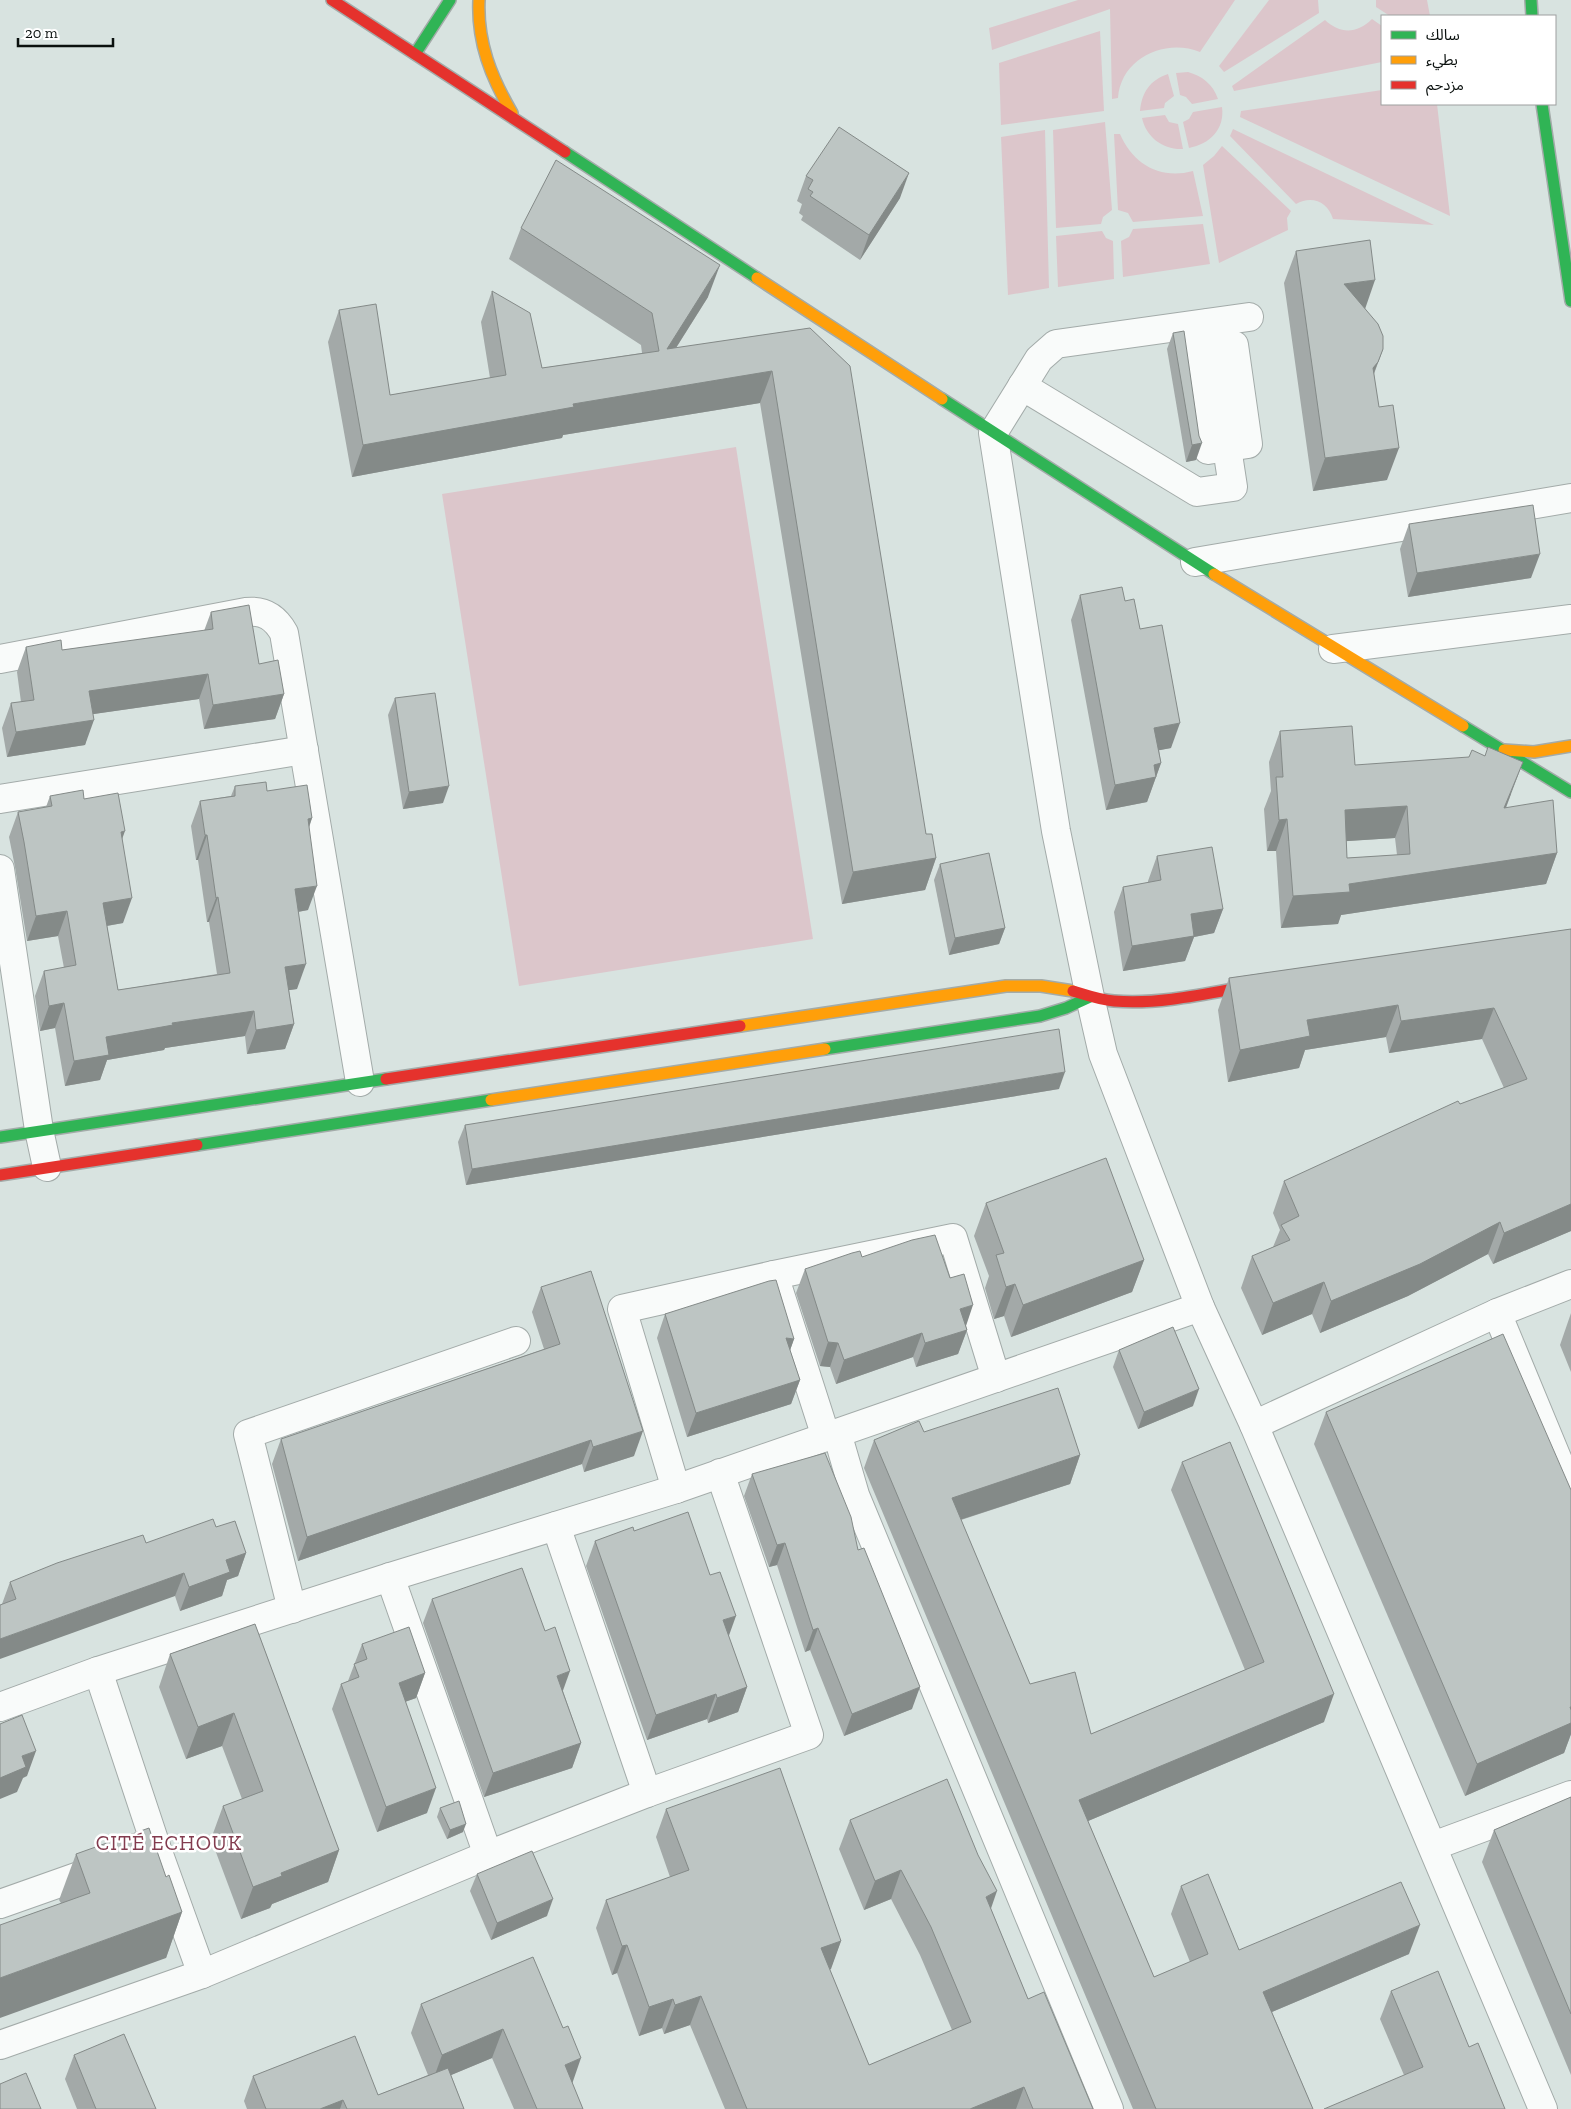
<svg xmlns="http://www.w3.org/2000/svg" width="1571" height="2109" font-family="'Zilla Slab','Noto Sans Arabic',serif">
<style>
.green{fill:#dcc6cb}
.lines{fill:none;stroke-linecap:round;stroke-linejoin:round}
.street-casing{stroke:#a3aba9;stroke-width:30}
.fast-casing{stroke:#a3aba9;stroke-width:14}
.slow-casing{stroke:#a3aba9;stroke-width:14}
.jam-casing{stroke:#a3aba9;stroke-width:14}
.street{stroke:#f9fbfa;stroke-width:28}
.fast{stroke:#30b455;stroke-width:11}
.slow{stroke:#ff9f0a;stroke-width:11}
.jam{stroke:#e5322d;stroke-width:11}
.wall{fill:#a3a9a8;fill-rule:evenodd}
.shaded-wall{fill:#848a88}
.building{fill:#bdc5c3;stroke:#848a88;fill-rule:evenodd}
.labels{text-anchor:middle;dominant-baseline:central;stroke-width:5;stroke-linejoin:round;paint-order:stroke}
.quarter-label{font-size:21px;letter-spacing:1px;fill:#823b4e;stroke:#fff}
</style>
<rect width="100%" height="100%" fill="#d8e3e0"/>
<!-- green -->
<g class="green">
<path d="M1078 0H1235L1200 52C1165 38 1121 58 1118 98L1112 99 1110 9 992 50 989 28Z"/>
<polygon points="1269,0 1318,0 1319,13 1224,72 1219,66"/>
<polygon points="1376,0 1427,0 1430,16 1390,16 1376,7"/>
<path d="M1372 19 1382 26V62L1234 91 1232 86 1325 20C1340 34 1357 34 1372 19Z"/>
<polygon points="1100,31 1104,111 1001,125 999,63"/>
<path d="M1188 72C1202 76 1213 84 1218 99L1192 104 1186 97 1180 95 1176 73Z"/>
<path d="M1168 74 1174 96 1165 103 1164 108 1140 111C1142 92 1150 80 1168 74Z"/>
<polygon points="1382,90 1382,104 1437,104 1450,216 1240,117 1241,111"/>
<path d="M1222 107C1225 129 1210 144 1189 148L1183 122 1189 119 1193 112Z"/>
<path d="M1165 115 1169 122 1178 124 1183 149C1163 150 1146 137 1142 118Z"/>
<polygon points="1105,122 1112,210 1103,217 1101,224 1056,228 1053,130"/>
<path d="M1233 129 1434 225 1333 219C1328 202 1312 195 1296 204L1230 136Z"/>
<polygon points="1045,130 1049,288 1008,295 1001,137"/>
<path d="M1114 134H1120C1133 164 1160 180 1193 171L1203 216 1133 222 1128 213 1118 210Z"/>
<polygon points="1222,146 1291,211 1287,218 1288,230 1219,263 1203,165 1214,156"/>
<polygon points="1203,224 1210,264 1123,277 1121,241 1129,237 1133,229"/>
<polygon points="1102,231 1106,238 1113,241 1114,279 1058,287 1056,236"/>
<polygon points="736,447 813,939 519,986 442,494"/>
</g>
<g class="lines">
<defs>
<g id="street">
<polyline points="1249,317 1056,344 1039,359 993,433 1056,831 1090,997 1103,1054 1200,1307 1254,1425 1543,2109"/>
<polygon points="1234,345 1248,444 1208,450 1193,351"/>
<polyline points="1022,386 1197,492 1233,487 1208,323"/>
<polyline points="1195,562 1571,498"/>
<polyline points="1333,649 1571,619"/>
<path d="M0 659 246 612C264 610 275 617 284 633L360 1082"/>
<polyline points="0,799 304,750"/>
<polyline points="0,869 39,1130 47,1167"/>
<polyline points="774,1275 953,1238 996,1378"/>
<polyline points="1497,1313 1571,1492"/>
<polyline points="1254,1425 1497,1313 1571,1284"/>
<polyline points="837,1433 855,1495 1109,2109"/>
<polyline points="676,1489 622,1309 774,1275 826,1437"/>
<polyline points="556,1526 647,1793"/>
<polyline points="390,1577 488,1855"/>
<polyline points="292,1609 248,1434 516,1341"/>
<polyline points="98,1671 157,1849 202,1974"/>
<polyline points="0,1707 98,1671 390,1577 676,1489 1200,1307"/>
<polyline points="1433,1846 1571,1795"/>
<polyline points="0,1904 102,1868"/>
<polyline points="0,2045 202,1974 488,1855 647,1793 809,1735 720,1473"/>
</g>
<g id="fast">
<polyline points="1531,0 1532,16"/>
<polyline points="415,54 450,0"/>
<polyline points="1542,104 1571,301"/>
<polyline points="565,152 757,278"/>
<polyline points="942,399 1214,574"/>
<polyline points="1463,726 1571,792"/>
<polyline points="825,1049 1040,1016 1066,1008 1090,997"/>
<polyline points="0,1137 386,1079"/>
<polyline points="197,1145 491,1100"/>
</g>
<g id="slow">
<path d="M479 0C477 42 491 77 512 113"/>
<polyline points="757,278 942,399"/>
<polyline points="1214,574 1463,726"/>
<polyline points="1504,750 1534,752 1571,746"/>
<polyline points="740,1026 1006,986 1041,986 1073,991"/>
<polyline points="491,1100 825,1049"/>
</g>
<g id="jam">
<polyline points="332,0 565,152"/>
<path d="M1073 991C1086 995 1100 1000 1114 1001 1163 1005 1213 992 1261 984"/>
<polyline points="386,1079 740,1026"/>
<polyline points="0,1175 197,1145"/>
</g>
</defs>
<!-- street casing -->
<use href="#street" class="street-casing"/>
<!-- fast casing -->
<use href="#fast" class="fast-casing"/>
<!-- slow casing -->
<use href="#slow" class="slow-casing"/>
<!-- jam casing -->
<use href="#jam" class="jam-casing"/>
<!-- street -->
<use href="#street" class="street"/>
<!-- fast -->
<use href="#fast" class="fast"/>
<!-- slow -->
<use href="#slow" class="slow"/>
<!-- jam -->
<use href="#jam" class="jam"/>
</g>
<!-- wall -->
<g class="wall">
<polygon points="806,176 900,198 860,260 801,220 803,216 799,213 802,204 797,201"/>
<polygon points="521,228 708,297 676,348 810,328 926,834 936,858 925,890 842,904 760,403 563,435 562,438 352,477 328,342 339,310 390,395 490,378 481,322 492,291 542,368 642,353 641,345 509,259"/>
<polygon points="1296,251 1365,309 1383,349 1374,374 1387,480 1313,491 1284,283"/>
<polygon points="1173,333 1199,436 1196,460 1186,462 1167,349"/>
<polygon points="1409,524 1531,578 1408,597 1400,549"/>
<polygon points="1080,595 1125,601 1140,629 1171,748 1159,750 1161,763 1147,802 1106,810 1071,620"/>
<polygon points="211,612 259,664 284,694 275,719 204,729 199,699 93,714 85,745 7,757 2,728 11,703 21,702 17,672 26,647 62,650 204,631"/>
<polygon points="395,698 443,803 403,809 388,715"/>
<path d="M1280 731 1355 765 1511 794 1506 808 1557 853 1546 884 1341 915 1338 924 1281 928 1276 851H1267L1264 809 1271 791 1269 762ZM1395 838 1397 855 1347 858 1346 841Z"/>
<polygon points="235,786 267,791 312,818 309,828 308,910 298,912 297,989 289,990 294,1024 285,1049 247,1054 245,1036 165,1048 164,1050 107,1060 100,1080 65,1086 55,1028 40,1031 35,996 44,971 64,968 58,936 27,941 15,867 9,837 18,812 46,807 50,796 84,799 122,838 123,923 107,926 118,990 217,974 209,922 207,922 198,860 196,860 191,826 200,801 231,796"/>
<polygon points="1157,856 1223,909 1214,933 1194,937 1185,961 1123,971 1114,912 1123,887 1148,883 1148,881"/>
<polygon points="940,864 1005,928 999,944 949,955 934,880"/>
<polygon points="1571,929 1571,1231 1493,1264 1488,1254 1408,1296 1320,1333 1312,1314 1262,1335 1241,1288 1252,1256 1273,1247 1280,1230 1273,1213 1284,1181 1460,1104 1504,1088 1482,1039 1389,1053 1386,1037 1305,1050 1299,1068 1228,1082 1218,1010 1229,978"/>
<polygon points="1059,1089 466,1185 458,1142 465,1125"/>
<polygon points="986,1203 1144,1260 1132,1292 1011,1337 1004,1316 994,1319 985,1288 989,1276 974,1236"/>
<polygon points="805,1269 966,1326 967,1330 958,1354 916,1367 913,1357 836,1384 830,1367 820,1366 796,1293"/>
<polygon points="541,1287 634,1456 584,1472 582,1464 298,1561 272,1464 281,1439 544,1349 532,1312"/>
<polygon points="1571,1313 1571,1372 1560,1345"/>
<polygon points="665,1314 794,1339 790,1350 800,1380 791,1404 687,1437 657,1338"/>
<polygon points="1119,1350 1193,1406 1138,1429 1113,1367"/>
<polygon points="1326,1412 1571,1490 1571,1734 1564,1753 1465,1796 1314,1444"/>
<polygon points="924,1432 1080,1455 1070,1484 961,1520 1030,1684 1091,1734 1245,1670 1171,1490 1182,1462 1324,1722 1088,1821 1154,1977 1190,1962 1171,1914 1181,1886 1239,1950 1409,1954 1272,2012 1313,2109 1133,2109 864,1468 874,1440"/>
<polygon points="752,1474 858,1550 912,1709 844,1736 810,1650 805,1652 777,1565 769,1567 744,1496"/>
<polygon points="216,1527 246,1553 238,1576 227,1580 222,1596 180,1611 175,1596 2,1604 10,1582 146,1543"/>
<polygon points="634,1531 728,1636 747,1687 738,1712 708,1723 707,1719 647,1740 586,1566 595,1541"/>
<polygon points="432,1599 563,1691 581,1743 572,1768 484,1797 423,1623"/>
<polygon points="255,1624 339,1850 328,1882 272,1904 270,1908 241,1919 211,1839 223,1806 242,1799 222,1746 186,1759 159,1687 170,1654"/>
<polygon points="362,1644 425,1673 416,1698 405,1702 427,1813 377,1832 332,1709 341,1684 348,1681"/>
<polygon points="1571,1797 1571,2075 1482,1862 1494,1830"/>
<polygon points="440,1808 463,1832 447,1839 437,1817"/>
<polygon points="666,1809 841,1941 830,1970 869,2065 952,2030 920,1955 891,1899 864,1910 839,1849 850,1820 991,1909 1028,1999 1093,2109 725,2109 690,2025 664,2034 662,2028 639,2036 617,1973 612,1975 596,1928 606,1900 670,1877 656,1837"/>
<polygon points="76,1854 166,1877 182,1912 166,1958 61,1903 59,1900"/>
<polygon points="477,1874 547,1916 491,1940 470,1891"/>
<polygon points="533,1957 572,2083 583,2109 514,2109 492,2058 451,2075 464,2109 247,2109 244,2101 253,2076 378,2095 428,2075 411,2033 421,2004"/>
<polygon points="1391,1991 1469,2047 1404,2075 1380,2019"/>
<polygon points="74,2055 156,2109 77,2109 65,2079"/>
</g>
<!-- shaded-wall -->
<g class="shaded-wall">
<polygon points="909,173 900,198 860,260 869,235"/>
<polygon points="720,265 708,297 655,381 667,349"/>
<polygon points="1375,280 1364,312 1344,284"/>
<polygon points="1383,349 1366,394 1373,368"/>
<polygon points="772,371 760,403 563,435 562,438 352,477 363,445 573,404"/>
<polygon points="1202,443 1196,460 1186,462 1192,445"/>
<polygon points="1399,448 1387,480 1313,491 1325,458"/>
<polygon points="1540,554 1531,578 1408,597 1417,573"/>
<polygon points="208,674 199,699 80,716 89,691"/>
<polygon points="284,694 275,719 204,729 213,705"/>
<polygon points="94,720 85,745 7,757 16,732"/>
<polygon points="1180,723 1171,748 1145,753 1154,728"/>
<polygon points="1523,762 1511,794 1493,840 1504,808"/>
<polygon points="1161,763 1147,802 1106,810 1115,785 1154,765"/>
<polygon points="449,786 443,803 403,809 409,792"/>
<polygon points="1407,806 1395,838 1333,842 1345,810"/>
<polygon points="312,818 303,843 308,819"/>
<polygon points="1287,819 1276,851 1267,851 1279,820"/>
<polygon points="125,831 116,856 121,832"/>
<polygon points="205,835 207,835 198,860 196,860"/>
<polygon points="1557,853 1546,884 1341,915 1338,924 1281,928 1293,896 1349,884"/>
<polygon points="936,858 925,890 842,904 853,872"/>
<polygon points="317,886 308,910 286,914 295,889"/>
<polygon points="218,897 209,922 207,922 216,898"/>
<polygon points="132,898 123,923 94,928 103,903"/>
<polygon points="1223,909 1214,933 1194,937 1185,961 1123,971 1132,946 1191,914"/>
<polygon points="67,911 58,936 27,941 36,916"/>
<polygon points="1005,928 999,944 949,955 955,938"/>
<polygon points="306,964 297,989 276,992 285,967"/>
<polygon points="64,1003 55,1028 40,1031 49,1006"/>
<polygon points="1398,1005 1386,1037 1305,1050 1299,1068 1228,1082 1240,1050 1307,1020"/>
<polygon points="1494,1008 1482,1039 1389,1053 1401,1021"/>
<polygon points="254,1011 245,1036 165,1048 164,1050 107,1060 100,1080 65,1086 74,1061 106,1037 172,1023"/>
<polygon points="294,1024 285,1049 247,1054 256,1030"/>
<polygon points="1065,1072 1059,1089 466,1185 472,1169"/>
<polygon points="1571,1204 1571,1231 1493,1264 1504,1233"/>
<polygon points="1500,1222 1488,1254 1408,1296 1320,1333 1331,1301"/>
<polygon points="1144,1260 1132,1292 1011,1337 1023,1305"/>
<polygon points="1324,1282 1312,1314 1262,1335 1273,1303"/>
<polygon points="1015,1284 1004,1316 994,1319 1006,1287"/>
<polygon points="973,1305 965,1329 960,1309"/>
<polygon points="967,1330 958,1354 916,1367 925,1343"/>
<polygon points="922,1333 913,1357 836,1384 844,1360"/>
<polygon points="786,1338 794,1339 786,1362"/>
<polygon points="828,1342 838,1343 830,1367 820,1366"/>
<polygon points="800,1380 791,1404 687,1437 696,1413"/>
<polygon points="1199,1389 1193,1406 1138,1429 1144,1412"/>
<polygon points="643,1431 634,1456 584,1472 593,1447"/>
<polygon points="591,1440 582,1464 298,1561 307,1537"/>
<polygon points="1080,1455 1070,1484 941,1526 952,1498"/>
<polygon points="785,1543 777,1565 769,1567 777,1545"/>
<polygon points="246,1553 238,1576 227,1580 222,1596 180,1611 189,1587 226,1560"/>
<polygon points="184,1573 175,1596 0,1659 0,1639"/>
<polygon points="736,1616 727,1641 723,1620"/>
<polygon points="818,1628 810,1650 805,1652 813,1630"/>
<polygon points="570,1671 561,1696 557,1676"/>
<polygon points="425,1673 416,1698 390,1707 399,1683"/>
<polygon points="747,1687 738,1712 708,1723 717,1698"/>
<polygon points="920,1687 912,1709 844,1736 852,1714"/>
<polygon points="716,1694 707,1719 647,1740 656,1715"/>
<polygon points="1334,1694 1324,1722 1069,1829 1079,1800"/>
<polygon points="1570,1707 1571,1707 1571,1734 1564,1753 1465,1796 1477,1764"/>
<polygon points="234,1713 222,1746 186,1759 198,1727"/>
<polygon points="581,1743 572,1768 484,1797 493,1773"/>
<polygon points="36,1751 27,1776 23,1778 17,1792 0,1799 0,1778 22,1756"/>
<polygon points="436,1788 427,1813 377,1832 386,1807"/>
<polygon points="466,1824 463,1832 447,1839 450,1830"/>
<polygon points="339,1850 328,1882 272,1904 270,1908 241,1919 253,1887 281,1873"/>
<polygon points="901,1870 891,1899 864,1910 875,1881"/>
<polygon points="997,1891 987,1920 986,1897"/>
<polygon points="553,1899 547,1916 491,1940 497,1923"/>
<polygon points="182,1912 166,1958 0,2018 0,1978"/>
<polygon points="1420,1925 1409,1954 1253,2020 1263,1992"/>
<polygon points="841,1941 831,1969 811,1977 821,1948"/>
<polygon points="627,1945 617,1973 612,1975 622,1946"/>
<polygon points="701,1996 690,2025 664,2034 675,2005"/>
<polygon points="673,1999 662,2028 639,2036 649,2007"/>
<polygon points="503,2029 492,2058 432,2083 442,2055"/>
<polygon points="581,2058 571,2087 565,2065"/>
<polygon points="1024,2087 1016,2109 970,2109"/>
<polygon points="343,2100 340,2109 320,2109"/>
</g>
<!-- building -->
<g class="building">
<polygon points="839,127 909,173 869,235 810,196 813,192 808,189 813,180 806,176"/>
<polygon points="556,160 720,265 667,349 810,328 850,366 926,834 932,834 936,858 853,872 772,371 573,404 574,407 363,445 339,310 376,304 390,395 506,375 492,291 530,313 542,368 659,351 652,313 521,228"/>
<polygon points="1370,240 1375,280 1344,284 1378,324 1383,336 1383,349 1378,362 1373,368 1379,407 1393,405 1399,448 1325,458 1296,251"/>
<polygon points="1184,331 1199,436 1202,443 1192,445 1173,333"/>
<polygon points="1533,505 1540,554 1417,573 1409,524"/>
<polygon points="1122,587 1125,601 1134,599 1140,629 1162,625 1180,723 1154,728 1161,763 1154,765 1156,777 1115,785 1080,595"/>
<polygon points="249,605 259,664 278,660 284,694 213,705 208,674 89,691 94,720 16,732 11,703 34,700 26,647 61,640 62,650 213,629 211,612"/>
<polygon points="435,693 449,786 409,792 395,698"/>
<path d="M1352 726 1355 765 1469 757 1472 750 1485 756 1488 747 1523 762 1504 808 1553 800 1557 853 1349 884 1350 892 1293 896 1287 819 1279 820 1276 777H1283L1280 731ZM1407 806 1410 854 1347 858 1345 810Z"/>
<polygon points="266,782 267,791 307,785 312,818 308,819 317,886 295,889 306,964 285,967 294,1024 256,1030 254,1011 172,1023 173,1025 106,1037 109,1055 74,1061 64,1003 49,1006 44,971 76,965 67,911 36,916 24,842 18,812 52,806 50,796 83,790 84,799 118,793 125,831 121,832 132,898 103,903 118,990 230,973 218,897 216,898 207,835 205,835 200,801 235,796 235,786"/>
<polygon points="1212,847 1223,909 1191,914 1194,936 1132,946 1123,887 1161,880 1157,856"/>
<polygon points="989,853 1005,928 955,938 940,864"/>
<polygon points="1571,929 1571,1204 1504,1233 1500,1222 1420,1264 1331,1301 1324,1282 1273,1303 1252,1256 1290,1240 1281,1225 1299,1216 1284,1181 1458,1101 1460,1104 1527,1079 1494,1008 1401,1021 1398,1005 1307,1020 1310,1036 1240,1050 1229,978"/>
<polygon points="1059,1029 1065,1072 472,1169 465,1125"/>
<polygon points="1106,1158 1144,1260 1023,1305 1015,1284 1006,1287 996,1255 1004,1253 986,1203"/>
<polygon points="935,1235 950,1278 964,1274 973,1305 960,1309 967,1330 925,1343 922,1333 844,1360 838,1343 828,1342 805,1269 852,1253 860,1251 862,1257 912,1240"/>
<polygon points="591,1271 643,1431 593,1447 591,1440 307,1537 281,1439 560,1344 541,1287"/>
<polygon points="776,1280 794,1339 786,1338 800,1380 696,1413 665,1314 769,1281"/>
<polygon points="1173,1327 1199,1389 1144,1412 1119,1350"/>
<polygon points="1503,1334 1571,1490 1571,1707 1570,1707 1571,1710 1571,1723 1477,1764 1326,1412"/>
<polygon points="1058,1388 1080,1455 952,1498 1030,1684 1075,1672 1091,1734 1264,1662 1182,1462 1230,1442 1334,1694 1079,1800 1154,1977 1208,1954 1181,1886 1208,1874 1239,1950 1401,1882 1420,1925 1263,1992 1313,2109 1156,2109 874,1440 919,1421 924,1432"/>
<polygon points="825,1453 851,1517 858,1550 864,1548 920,1687 852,1714 818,1628 813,1630 785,1543 777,1545 752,1474"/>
<polygon points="688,1512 710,1575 720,1572 736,1616 723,1620 747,1687 717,1698 716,1694 656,1715 595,1541 633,1527 634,1531"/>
<polygon points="213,1519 216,1527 235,1521 246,1553 226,1560 230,1572 189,1587 184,1573 0,1639 0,1605 16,1599 10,1582 57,1563 143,1535 146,1543"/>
<polygon points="522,1568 545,1631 555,1627 570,1671 557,1676 581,1743 493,1773 432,1599"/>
<polygon points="255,1624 339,1850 281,1873 282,1876 253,1887 223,1806 263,1791 234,1713 198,1727 170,1654"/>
<polygon points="409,1627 425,1673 399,1683 436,1788 386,1807 341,1684 359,1677 354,1664 367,1659 362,1644"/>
<polygon points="22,1715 36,1751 22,1756 26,1767 0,1778 0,1724"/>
<polygon points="780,1768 841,1941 821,1948 869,2065 971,2022 931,1927 901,1870 875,1881 850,1820 947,1779 978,1855 997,1891 986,1897 1028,1999 1044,1992 1093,2109 1033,2109 1024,2087 970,2109 747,2109 701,1996 675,2005 673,1999 649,2007 627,1945 622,1946 606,1900 689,1870 666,1809"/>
<polygon points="1571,1797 1571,2014 1494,1830"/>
<polygon points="459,1801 466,1824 450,1830 440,1808"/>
<polygon points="149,1828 166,1877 169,1875 182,1912 0,1978 0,1925 90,1893 76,1854"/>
<polygon points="532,1851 553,1899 497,1923 477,1874"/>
<polygon points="533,1957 563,2028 568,2026 581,2058 565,2065 583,2109 537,2109 503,2029 442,2055 421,2004"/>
<polygon points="1438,1971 1469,2047 1478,2043 1505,2109 1324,2109 1423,2067 1391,1991"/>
<polygon points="124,2034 156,2109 96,2109 74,2055"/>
<polygon points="355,2036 378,2095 448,2068 464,2109 347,2109 343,2100 320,2109 266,2109 253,2076"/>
<polygon points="26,2073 41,2109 0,2109 0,2084"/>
</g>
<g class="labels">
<!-- quarter labels -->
<g class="quarter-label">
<text x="169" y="1842">CITÉ ECHOUK</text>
</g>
</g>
<!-- legend -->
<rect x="1381" y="15" width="175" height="90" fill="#ffffff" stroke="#9d9f9f"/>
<rect x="1391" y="31" width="25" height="8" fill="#30b455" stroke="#9d9f9f"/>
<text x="1426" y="40" font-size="15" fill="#0a100e">سالك</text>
<rect x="1391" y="56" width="25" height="8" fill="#ff9f0a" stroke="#9d9f9f"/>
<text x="1426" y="65" font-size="15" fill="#0a100e">بطيء</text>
<rect x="1391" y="81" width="25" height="8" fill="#e5322d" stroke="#9d9f9f"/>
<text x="1426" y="90" font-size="15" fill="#0a100e">مزدحم</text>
<!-- scale -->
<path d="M18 38v8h95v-8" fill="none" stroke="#0a100e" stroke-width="2.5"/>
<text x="25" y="38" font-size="15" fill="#0a100e" stroke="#ffffff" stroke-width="4" paint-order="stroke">20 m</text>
</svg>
